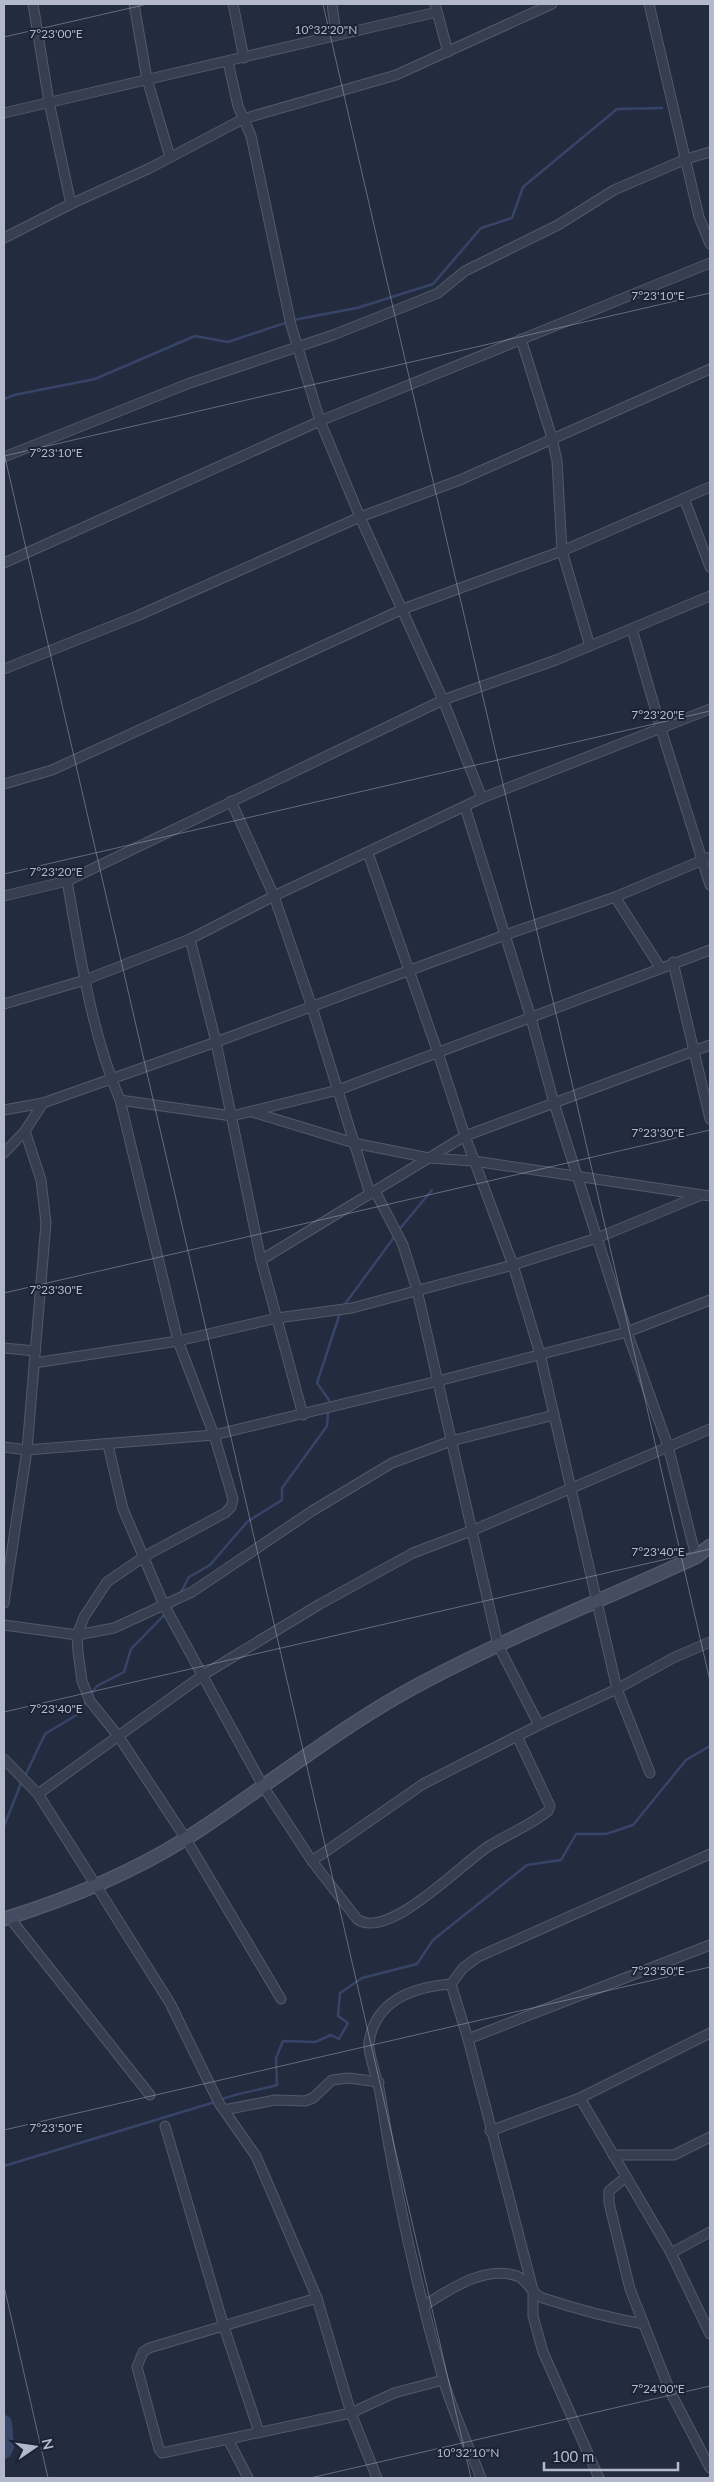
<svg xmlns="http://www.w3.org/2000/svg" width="714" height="2482" font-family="Lato,sans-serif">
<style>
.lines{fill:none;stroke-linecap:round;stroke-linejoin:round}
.stream{stroke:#364467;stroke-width:2.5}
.river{stroke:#364467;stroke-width:16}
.street-casing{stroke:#52596a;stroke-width:11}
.secondary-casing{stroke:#52596a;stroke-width:15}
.street{stroke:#373e4f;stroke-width:9}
.secondary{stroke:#454c62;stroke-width:12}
.ticks{fill:none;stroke:#b3b9ca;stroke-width:1;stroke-opacity:0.45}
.ticks-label{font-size:12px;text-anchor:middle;fill:#b3b9ca;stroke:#1c2334;stroke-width:4;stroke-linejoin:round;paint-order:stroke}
</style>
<rect width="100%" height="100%" fill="#232b3f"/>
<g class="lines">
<!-- stream -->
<g class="stream">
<polyline points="293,320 357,308 433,284 481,228 512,218 523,187 617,109 662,108"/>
<polyline points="4,399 14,395 95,379 195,336 228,342 288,322"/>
<polyline points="398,1231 432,1190"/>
<polyline points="342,1308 395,1236"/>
<polyline points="329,1405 329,1400 317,1383 340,1313"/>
<polyline points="180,1594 189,1577 210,1565 247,1522 282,1500 282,1488 327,1426 328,1411"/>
<polyline points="90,1695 97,1686 124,1672 131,1649 175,1604"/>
<polyline points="25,1776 45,1734 78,1714 87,1700"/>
<polyline points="4,1826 22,1781"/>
<path d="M220 2100C239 2092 257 2091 277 2085L276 2058 283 2041 315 2042 331 2035 339 2039 348 2023 338 2016 340 1993 362 1978 417 1964 433 1940 527 1865 561 1860 576 1834H606L633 1825 686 1760 710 1746"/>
<polyline points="4,2166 215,2102"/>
</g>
<!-- river -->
<polyline class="river" points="4,2423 6,2447 4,2451"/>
<defs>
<g id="street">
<polyline points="33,4 49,102 71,204"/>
<polyline points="134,4 147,79 170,157"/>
<polyline points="233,4 244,58"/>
<polyline points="332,4 336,34"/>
<polyline points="435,4 448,52"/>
<polyline points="649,4 699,217 710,244"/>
<polyline points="228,62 238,106 251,136 291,325 320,421 360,517 443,700 482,798"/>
<polyline points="4,113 437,12"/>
<polyline points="4,238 71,204 150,168 243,119 396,75 552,4"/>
<polyline points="521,339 552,438 557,461 562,551 590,646"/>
<polyline points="4,457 190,383 333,335 416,302 438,293 465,271 558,225 614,190 686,159 710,152"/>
<polyline points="684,498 710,567"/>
<polyline points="4,563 320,421 710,263"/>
<polyline points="632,629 661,729 710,885"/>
<polyline points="4,669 137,616 360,517 460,480 710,369"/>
<polyline points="4,784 52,770 403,609 562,551 710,487"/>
<polyline points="231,801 274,896 312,1007 370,1194"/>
<polyline points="465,807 531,1018 554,1103 627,1332 668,1446 696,1557"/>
<path d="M67 881C80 954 91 1032 120 1100L178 1341 214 1435 233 1499 231 1507 225 1513 145 1556 107 1582 84 1617 77 1635 78 1652 82 1681 90 1701 119 1737 186 1839 281 1999"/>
<polyline points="4,896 67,881 443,700 556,660 710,596"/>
<polyline points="615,897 660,967"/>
<polyline points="190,939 216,1042 261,1260 303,1415"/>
<polyline points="673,962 710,1119"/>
<polyline points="4,1004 85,980 190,939 274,896 482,798 710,709"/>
<polyline points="120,1100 232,1116 338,1090 710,950"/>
<polyline points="4,1110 43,1103 216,1042 505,935 615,897 710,857"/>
<polyline points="252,1112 354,1143 429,1158 474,1161 710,1196"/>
<polyline points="4,1153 25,1131 43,1103"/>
<polyline points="375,1191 403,1245 417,1290 498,1645 539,1725"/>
<polyline points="261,1260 465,1136 710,1045"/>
<polyline points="4,1348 35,1351"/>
<polyline points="34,1363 178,1341 277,1318 352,1308 513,1265 597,1238 699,1196"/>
<path d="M108 1445 123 1509 164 1605 263 1786 312 1861 357 1919C388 1942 463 1862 489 1846 508 1834 531 1825 548 1811L550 1806 517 1736"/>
<polyline points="4,1447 27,1450 214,1435 438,1381 627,1332 710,1300"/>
<polyline points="4,1603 27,1450 46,1223 41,1180 25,1131"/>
<polyline points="4,1625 77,1635 114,1628 192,1592 312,1511 392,1463 451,1441 554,1415"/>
<polyline points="4,1759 38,1794 97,1887 170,2003 219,2103 256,2156 317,2298 351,2413 377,2478"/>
<polyline points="650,1773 617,1689 673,1658 710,1642"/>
<polyline points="38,1794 203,1675 320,1604 413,1553 471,1531 710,1429"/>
<polyline points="312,1861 423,1784 539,1725 617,1689 540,1354 513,1265 465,1136 438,1053 368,853"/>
<polyline points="9,1917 150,2095"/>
<polyline points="451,1984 468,2039 533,2290 533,2316 543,2352 599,2478"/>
<polyline points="468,2039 710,1945"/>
<polyline points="580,2098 671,2253 710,2334"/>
<polyline points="224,2110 275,2100 305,2101 313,2098 332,2080 349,2078 379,2082"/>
<polyline points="165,2126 224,2327 259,2432"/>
<polyline points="490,2131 580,2098 710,2033"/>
<polyline points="613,2155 674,2155 710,2137"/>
<polyline points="626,2177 609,2191 609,2203 630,2289 670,2391 710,2468"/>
<polyline points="671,2253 710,2232"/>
<polyline points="317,2298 149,2348 143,2352 137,2367 159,2449 162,2453 351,2413 394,2393 443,2380"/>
<path d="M425 2305C450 2289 485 2265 517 2276 528 2280 532 2295 543 2298 576 2309 610 2318 644 2324"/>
<polyline points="228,2439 248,2478"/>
<path d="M481 2478C468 2445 453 2412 443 2379 416 2285 395 2189 380 2093 378 2081 367 2050 369 2042 376 1999 414 1987 451 1984L463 1968 478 1957 710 1854"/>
</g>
<path id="secondary" d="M4 1919C68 1899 130 1874 187 1838 259 1792 325 1738 400 1695 494 1642 597 1603 696 1557L710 1546"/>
</defs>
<!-- street casing -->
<use href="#street" class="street-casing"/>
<!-- secondary casing -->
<use href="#secondary" class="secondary-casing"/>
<!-- street -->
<use href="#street" class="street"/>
<!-- secondary -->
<use href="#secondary" class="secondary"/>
</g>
<!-- ticks -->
<path class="ticks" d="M323 4 710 1681M4 37 148 4M4 453 471 2478M4 456 710 293M4 874 710 711M4 1293 710 1130M4 1712 710 1549M4 2130 710 1967M4 2286 48 2478M310 2478 710 2386"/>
<g class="ticks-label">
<text x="326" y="34">10°32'20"N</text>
<text x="56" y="38">7°23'00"E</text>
<text x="658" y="300">7°23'10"E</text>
<text x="56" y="457">7°23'10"E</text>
<text x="658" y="719">7°23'20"E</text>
<text x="56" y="876">7°23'20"E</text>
<text x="658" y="1137">7°23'30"E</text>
<text x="56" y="1294">7°23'30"E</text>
<text x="658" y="1556">7°23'40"E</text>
<text x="56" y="1713">7°23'40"E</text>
<text x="658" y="1975">7°23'50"E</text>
<text x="56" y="2132">7°23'50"E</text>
<text x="658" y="2393">7°24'00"E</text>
<text x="468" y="2457">10°32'10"N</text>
</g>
<!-- border -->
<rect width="714" height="2482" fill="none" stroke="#b3b9ca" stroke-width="10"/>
<!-- north arrow -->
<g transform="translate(35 2447) rotate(77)" stroke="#1c2334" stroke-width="4" paint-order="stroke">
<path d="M0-4L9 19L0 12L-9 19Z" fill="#b3b9ca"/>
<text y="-8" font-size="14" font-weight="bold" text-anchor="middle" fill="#b3b9ca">N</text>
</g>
<!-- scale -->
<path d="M544 2462v8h134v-8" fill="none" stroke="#b3b9ca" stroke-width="2.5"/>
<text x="552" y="2462" font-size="15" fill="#b3b9ca" stroke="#1c2334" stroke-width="4" paint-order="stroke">100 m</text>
</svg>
